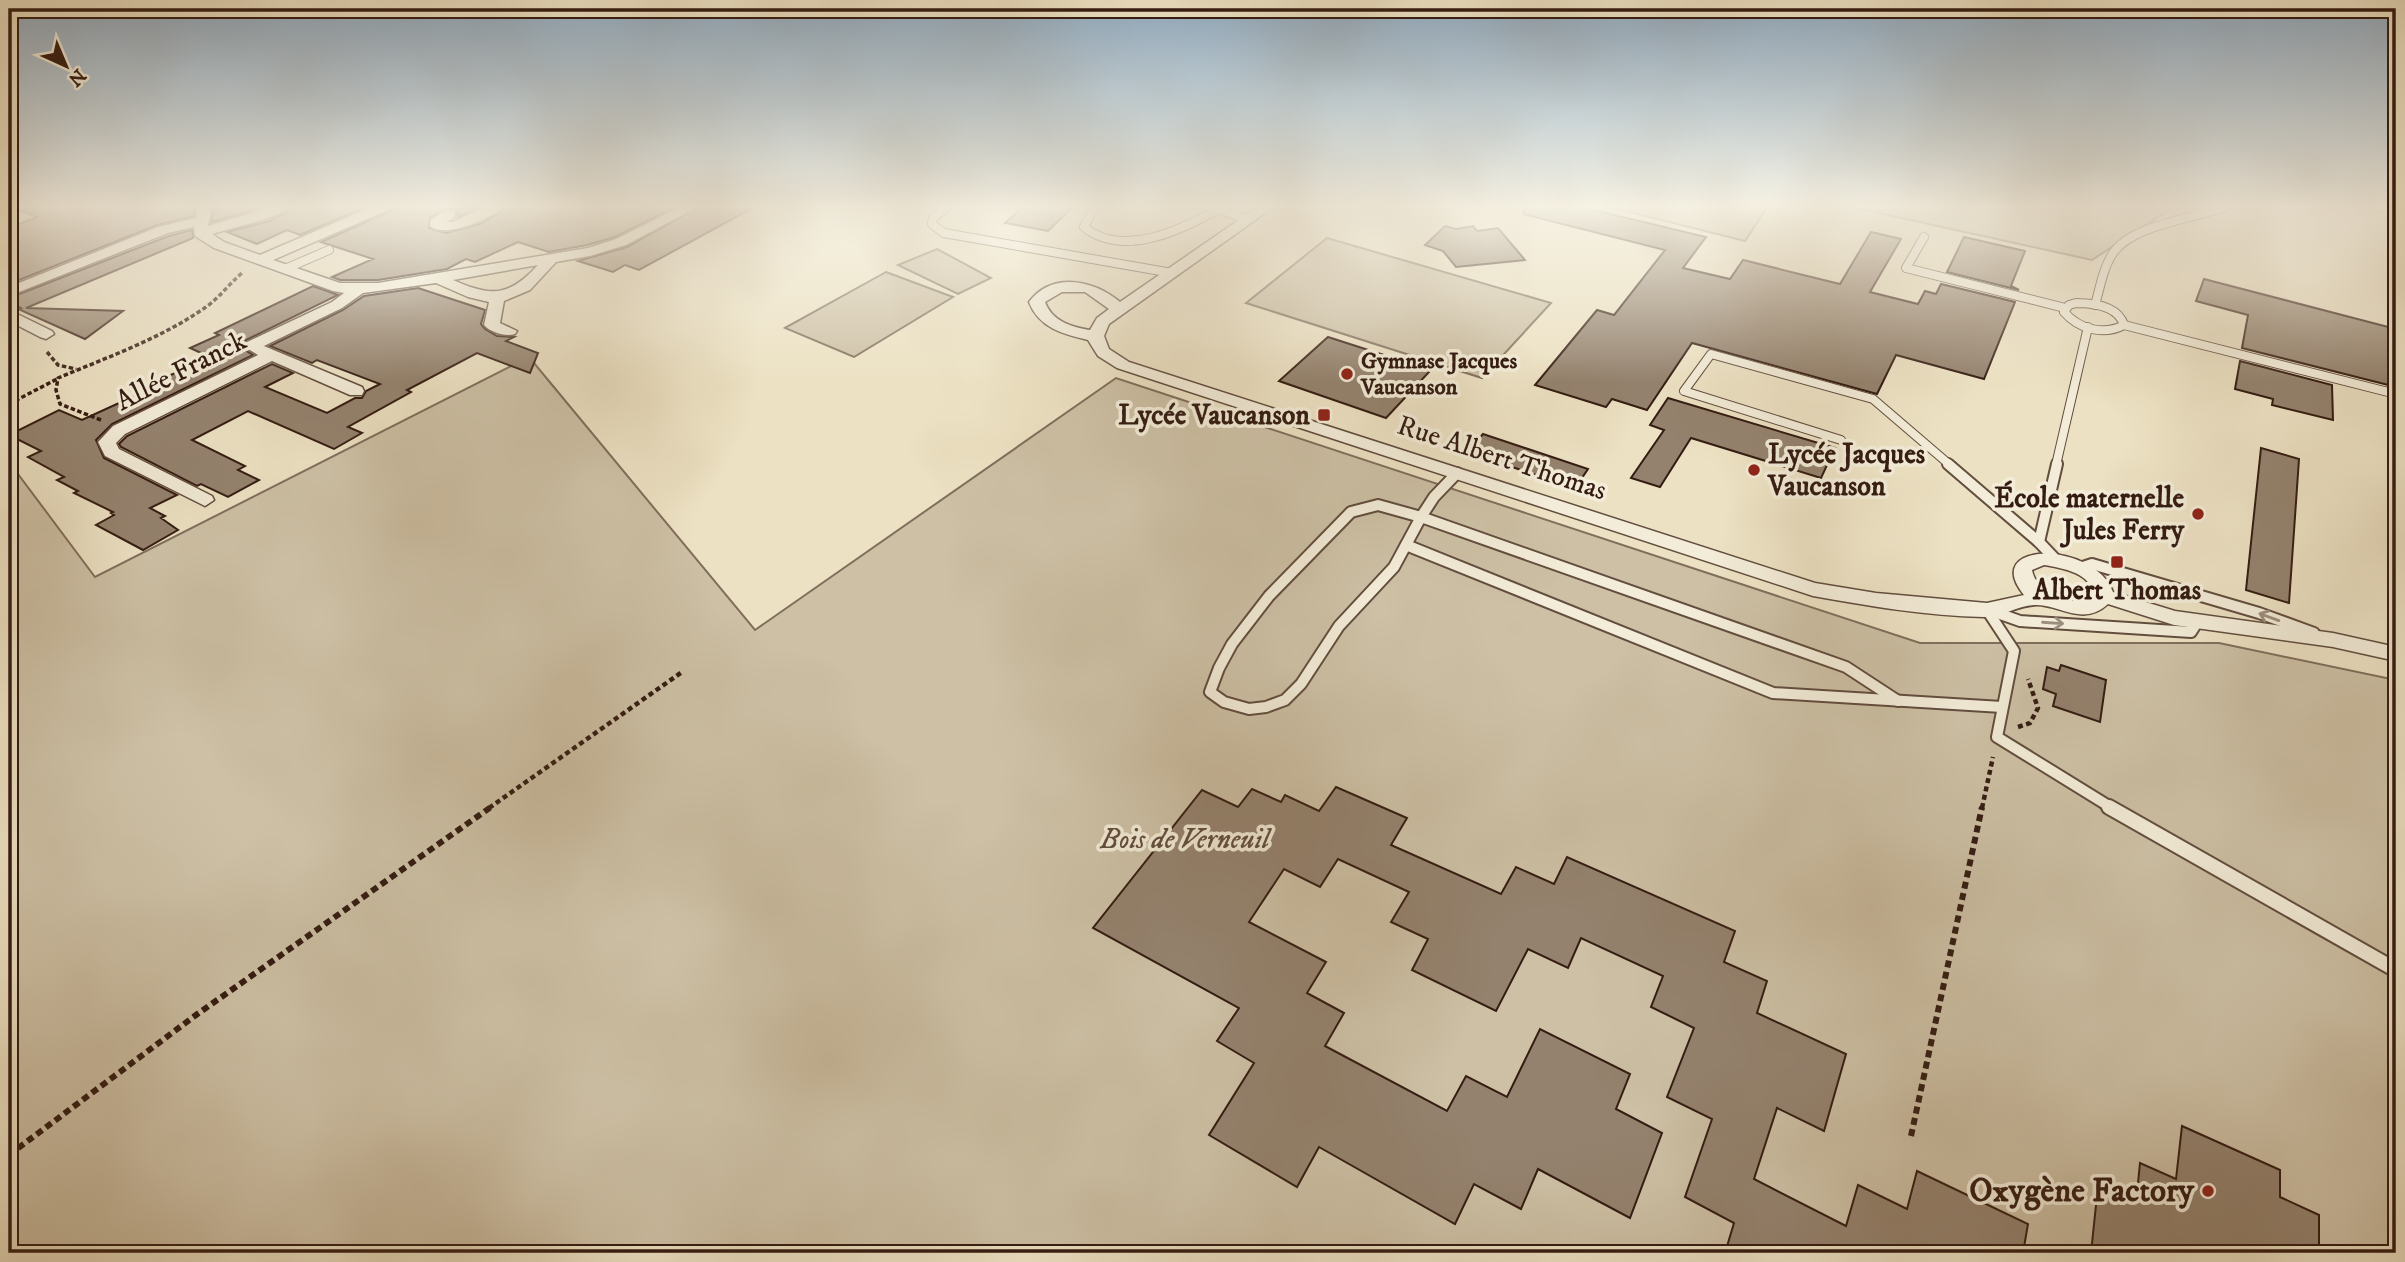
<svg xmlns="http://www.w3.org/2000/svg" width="2405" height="1262" font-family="'IM FELL DW Pica',serif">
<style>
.green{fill:#cdc0a5;stroke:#806e5c;stroke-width:2}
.building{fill:#94826e;stroke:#341c12;stroke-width:2}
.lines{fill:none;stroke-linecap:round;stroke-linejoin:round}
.service-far2-casing{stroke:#624d3e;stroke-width:10}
.service-far1-casing{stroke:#624d3e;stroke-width:14}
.service-casing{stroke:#624d3e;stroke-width:18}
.minor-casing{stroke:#624d3e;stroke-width:3}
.path-far2{stroke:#341c12;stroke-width:3.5;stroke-dasharray:4.5 2.5;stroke-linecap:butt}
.path-far1{stroke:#341c12;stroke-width:4.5;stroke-dasharray:5 3.5;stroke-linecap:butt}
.path{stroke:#341c12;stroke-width:6;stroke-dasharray:7 4.5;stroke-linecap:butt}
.service-far2{stroke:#f3ecd8;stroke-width:8}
.service-far1{stroke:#f3ecd8;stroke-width:10}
.service{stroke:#f3ecd8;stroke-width:14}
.minor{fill:#f3ecd8;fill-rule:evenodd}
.oneway{stroke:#9d8e7f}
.poi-dot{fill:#8f2418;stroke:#f3ecd8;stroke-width:2.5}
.labels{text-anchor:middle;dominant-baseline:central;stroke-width:7;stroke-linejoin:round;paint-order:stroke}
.far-poi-label{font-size:23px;font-weight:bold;fill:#341c12;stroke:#f3ecd8;text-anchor:start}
.street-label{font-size:28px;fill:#341c12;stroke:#f3ecd8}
.poi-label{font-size:28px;font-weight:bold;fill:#341c12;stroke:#f3ecd8;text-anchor:end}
.park-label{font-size:28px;font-style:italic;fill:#624d3e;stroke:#f3ecd8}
.near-poi-label{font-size:33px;font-weight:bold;fill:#341c12;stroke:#f3ecd8;text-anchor:end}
</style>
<rect width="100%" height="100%" fill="#ece1c3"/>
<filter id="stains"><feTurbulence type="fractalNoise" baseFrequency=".00286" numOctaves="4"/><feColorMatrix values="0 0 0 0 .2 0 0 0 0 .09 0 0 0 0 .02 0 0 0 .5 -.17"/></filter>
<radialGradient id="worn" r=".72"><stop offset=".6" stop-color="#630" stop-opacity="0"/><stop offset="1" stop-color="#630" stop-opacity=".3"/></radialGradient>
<!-- green -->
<g class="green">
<polygon points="1606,206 1768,206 1745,241"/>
<polygon points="1847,206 2175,206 2092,260"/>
<polygon points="1327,238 1551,303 1482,378 1246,303"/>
<polygon points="937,249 991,278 958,294 898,265"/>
<polygon points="886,272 953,297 854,357 785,328"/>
<polygon points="529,357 755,630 1116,378 1920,643 2219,643 2396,680 2396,1253 9,1253 9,462 95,577"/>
</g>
<!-- building -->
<g class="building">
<polygon points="30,206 195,206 194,216 157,225 9,284 9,228 37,217 22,211"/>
<polygon points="214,206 267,206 211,222"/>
<polygon points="296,206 368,206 300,235 287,230 257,244 227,232 270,221"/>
<polygon points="395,206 481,206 458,217 457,209 445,208 430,218 429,228 446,233 480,224 499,213 506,206 677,206 615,237 587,245 549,252 518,242 475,262 466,259 447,269 378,280 340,280 332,277 373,259 321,242 391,211"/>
<polygon points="701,206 756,206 639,270 625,265 613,272 578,261 627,247"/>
<polygon points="1024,206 1074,206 1048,231 1005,223"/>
<polygon points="1524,206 1577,206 1706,237 1683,268 1730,279 1743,260 1840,284 1871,232 1901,239 1870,292 1918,304 1925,291 1936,294 1941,284 2015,302 1984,379 1896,355 1877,394 1692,343 1647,410 1612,399 1606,407 1535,385 1597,310 1614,315 1665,250 1523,214"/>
<polygon points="1445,226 1456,229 1473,226 1477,231 1498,228 1525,260 1456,267 1443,251 1425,245"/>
<polygon points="192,230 193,238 26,308 123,311 85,339 18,309 21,308 9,302 9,298 169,236"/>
<polygon points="1964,237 2025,251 2011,286 2019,290 1947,272"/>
<polygon points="2204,279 2396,329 2396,387 2242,348 2248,315 2196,301"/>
<polygon points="313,286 338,295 244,341 240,347 253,355 112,424 96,440 104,458 177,495 150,508 165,516 161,518 178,530 143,550 96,525 114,515 111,513 113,512 74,493 78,491 57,480 64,477 28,457 41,451 9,435 59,410 82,420 141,393 153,385 151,384 210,357 190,348 219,335 215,333"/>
<polygon points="418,288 485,310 481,324 485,329 497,336 514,337 506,341 538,353 530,373 477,353 407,390 411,392 348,427 362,433 334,449 248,411 192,440 245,466 238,470 259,480 228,497 201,484 197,486 121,447 119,444 127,436 272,364 293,373 265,387 327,413 355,398 362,398 366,391 380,384 317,360 312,363 270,346 343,310 364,296"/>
<polygon points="1328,337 1415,365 1430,371 1386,418 1279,381"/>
<polygon points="2240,361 2332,385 2333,420 2272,405 2273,399 2235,389"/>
<polygon points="1668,398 1835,448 1821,478 1691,438 1660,487 1631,478 1664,430 1650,425"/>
<polygon points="1483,434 1588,469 1575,488 1467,452"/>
<polygon points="2261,448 2299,459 2289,603 2246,590"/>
<polygon points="2061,665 2106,680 2100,722 2053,706 2056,694 2043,689 2047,667 2059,671"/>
<polygon points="1336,787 1407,818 1391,845 1501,894 1516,867 1554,884 1567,857 1735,931 1724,962 1767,981 1757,1013 1846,1054 1824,1131 1777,1108 1754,1179 1846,1226 1858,1185 1907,1209 1917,1171 2028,1224 2023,1253 1725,1253 1734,1223 1685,1197 1712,1119 1667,1097 1694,1028 1651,1007 1663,976 1581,938 1568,968 1528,949 1496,1011 1412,970 1428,939 1391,922 1409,892 1338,859 1320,887 1284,869 1249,922 1326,962 1307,993 1344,1013 1325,1046 1447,1111 1466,1076 1507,1097 1540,1029 1630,1074 1616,1109 1662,1133 1630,1218 1538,1169 1521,1209 1474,1184 1455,1224 1319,1147 1297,1187 1209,1135 1254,1063 1217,1041 1239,1008 1093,928 1202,790 1238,807 1252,789 1281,802 1285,795 1319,811"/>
<polygon points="2182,1126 2280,1170 2280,1197 2319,1215 2319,1253 2091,1253 2098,1186 2136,1203 2140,1163 2176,1179"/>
</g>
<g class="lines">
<defs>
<g id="service-far2">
<polyline points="948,206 933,218 932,224 944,233 1172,273"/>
<path d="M1095 206 1084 227C1122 258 1179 231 1217 210"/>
<polyline points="1211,206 1248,220"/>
<polyline points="2375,206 2396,210"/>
<polyline points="1924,237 1906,268 2065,308"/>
<polyline points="285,269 329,250"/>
<path d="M2076 303C2093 303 2118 306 2124 325 2103 336 2079 329 2064 312L2069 305Z"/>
<path d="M2095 305C2100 288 2103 268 2113 253 2133 224 2194 219 2227 206"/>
<polyline points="2124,325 2396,394"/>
<polyline points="1841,440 1684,391 1711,354 1873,399 1950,465"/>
<polyline points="2056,465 2088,327"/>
</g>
<g id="service-far1">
<polyline points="1948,464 2039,542"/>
<polygon points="1378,505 1421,517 1394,567 1339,626 1301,684 1285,700 1266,707 1249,709 1224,702 1210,692 1219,668 1232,644 1269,596 1351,512"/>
<polyline points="1421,517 1846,667 1898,701"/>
<polyline points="1421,517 1434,497 1457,473"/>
<polyline points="1406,545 1773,693 2002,707"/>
<polyline points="2056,560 2039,542 2057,464"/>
<polyline points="2080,568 2092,564 2259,613 2314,633"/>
<polyline points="1987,610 2014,651 1997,737 2112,808"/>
<polyline points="1989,610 2020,621 2191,632 2198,621"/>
</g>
<polyline id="service" points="2109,807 2396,970"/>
<g id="minor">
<polygon points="9,206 28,206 9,214"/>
<path d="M198 206H212L208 226 275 206H294L269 218 212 234 224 242 260 255 374 206H392L390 209 273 260 340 283H378L588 248 616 239 682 206H699L626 245 590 256 556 262 530 290 504 301 500 323 517 331 515 334C505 337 490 332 484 325L489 302 468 297 436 283 363 293 342 308 264 346 362 387 364 391 362 395H350L272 361 125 434 116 443 119 449 212 496 214 500 205 506 105 456 98 442 113 426 258 355 243 346 245 343 332 302 344 293 333 291 214 248 195 236 194 227 168 233 9 296V287L158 227 196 218ZM538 265C509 297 491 297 453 280Z"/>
<path d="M487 206H504C491 219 446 239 430 226L431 220 445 211H455V217L447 222H453Z"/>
<path d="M1259 206H1275L1109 324 1104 336 1109 349 1129 362 1815 583 1876 593 1987 603 2024 595C1979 540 2095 541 2113 592L2175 611 2333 633 2396 647V661L2333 647 2174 625 2108 604C2083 627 2060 605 2037 605 2019 605 2002 617 1984 617 1927 616 1869 606 1813 596L1117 368 1098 356 1088 340C1063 334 1039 328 1029 302 1052 271 1094 280 1120 302ZM1062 292H1085L1109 309 1097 318 1090 330C1071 327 1052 321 1045 302ZM2044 565C2062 568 2093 573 2093 596 2072 610 2036 593 2032 570Z"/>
<polygon points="9,310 52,331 54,334 46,339 40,337 9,321"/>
</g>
</defs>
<!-- service-far2 casing -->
<use href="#service-far2" class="service-far2-casing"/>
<!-- service-far1 casing -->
<use href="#service-far1" class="service-far1-casing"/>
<!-- service casing -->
<use href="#service" class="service-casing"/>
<!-- minor casing -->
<use href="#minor" class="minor-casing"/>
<!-- path-far2 -->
<g class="path-far2">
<polyline points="47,352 58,365 76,369"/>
<polyline points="9,404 57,379"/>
<path d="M101 420 60 404 56 390 58 378C108 357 162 338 206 307 220 297 229 284 242 273"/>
</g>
<!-- path-far1 -->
<g class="path-far1">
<polyline points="2018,727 2030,723 2038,708 2028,679"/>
<polyline points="489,808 682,672"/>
<polyline points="1982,808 1993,757"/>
</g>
<!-- path -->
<g class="path">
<polyline points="1911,1136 1982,807"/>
<polyline points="9,1155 196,1015 491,807"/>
</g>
<!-- service-far2 -->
<use href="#service-far2" class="service-far2"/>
<!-- service-far1 -->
<use href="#service-far1" class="service-far1"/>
<!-- service -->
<use href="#service" class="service"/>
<!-- minor -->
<use href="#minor" class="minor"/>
</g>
<!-- one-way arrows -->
<defs><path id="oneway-shaft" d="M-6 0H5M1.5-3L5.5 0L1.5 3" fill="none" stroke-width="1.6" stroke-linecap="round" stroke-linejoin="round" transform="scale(1.75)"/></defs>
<g class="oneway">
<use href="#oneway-shaft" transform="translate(2269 617) rotate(-160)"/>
<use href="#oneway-shaft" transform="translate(2053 623) rotate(4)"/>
</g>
<!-- sky -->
<linearGradient id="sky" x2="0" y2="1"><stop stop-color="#90abc1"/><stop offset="0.54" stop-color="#f6f2e4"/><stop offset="1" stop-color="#f6f2e4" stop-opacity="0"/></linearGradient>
<rect width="2405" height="382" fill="url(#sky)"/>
<!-- markers -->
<g class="poi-dot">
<circle cx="1347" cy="374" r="7"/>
<rect x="1317" y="408" width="14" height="14" rx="3.5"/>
<circle cx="1754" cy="470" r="7"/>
<circle cx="2198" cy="514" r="7"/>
<rect x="2110" y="555" width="14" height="14" rx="3.5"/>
<circle cx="2208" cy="1191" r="7"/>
</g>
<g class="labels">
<!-- far-poi labels -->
<g class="far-poi-label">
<text x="1361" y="361">Gymnase Jacques<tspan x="1361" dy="26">Vaucanson</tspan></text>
</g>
<!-- street labels -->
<g class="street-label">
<text transform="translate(181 371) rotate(-27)">Allée Franck</text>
<text transform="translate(1502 458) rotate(18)">Rue Albert Thomas</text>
</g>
<!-- poi labels -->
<g class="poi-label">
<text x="1310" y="415">Lycée Vaucanson</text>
<text x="1768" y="454" text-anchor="start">Lycée Jacques<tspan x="1768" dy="32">Vaucanson</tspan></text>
<text x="2184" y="498">École maternelle<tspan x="2184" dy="32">Jules Ferry</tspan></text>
<text x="2117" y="590" text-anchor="middle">Albert Thomas</text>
</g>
<!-- park labels -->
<g class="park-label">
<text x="1185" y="839">Bois de Verneuil</text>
</g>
<!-- near-poi labels -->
<g class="near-poi-label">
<text x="2194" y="1191">Oxygène Factory</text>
</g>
</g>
<!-- margin -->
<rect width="2405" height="1262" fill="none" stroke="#ece1c3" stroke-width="35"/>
<rect x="10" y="10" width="2384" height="1241" fill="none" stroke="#341c12" stroke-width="3.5"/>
<rect x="18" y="18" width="2370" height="1227" fill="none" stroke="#341c12" stroke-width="2"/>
<!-- north arrow -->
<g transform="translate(66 66) rotate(136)" stroke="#f3ecd8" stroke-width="5" paint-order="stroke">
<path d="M0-5L12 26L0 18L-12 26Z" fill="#341c12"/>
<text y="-10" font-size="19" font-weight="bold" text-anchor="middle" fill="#341c12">N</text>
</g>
<rect width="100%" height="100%" filter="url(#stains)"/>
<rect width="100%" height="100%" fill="url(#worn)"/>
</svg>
